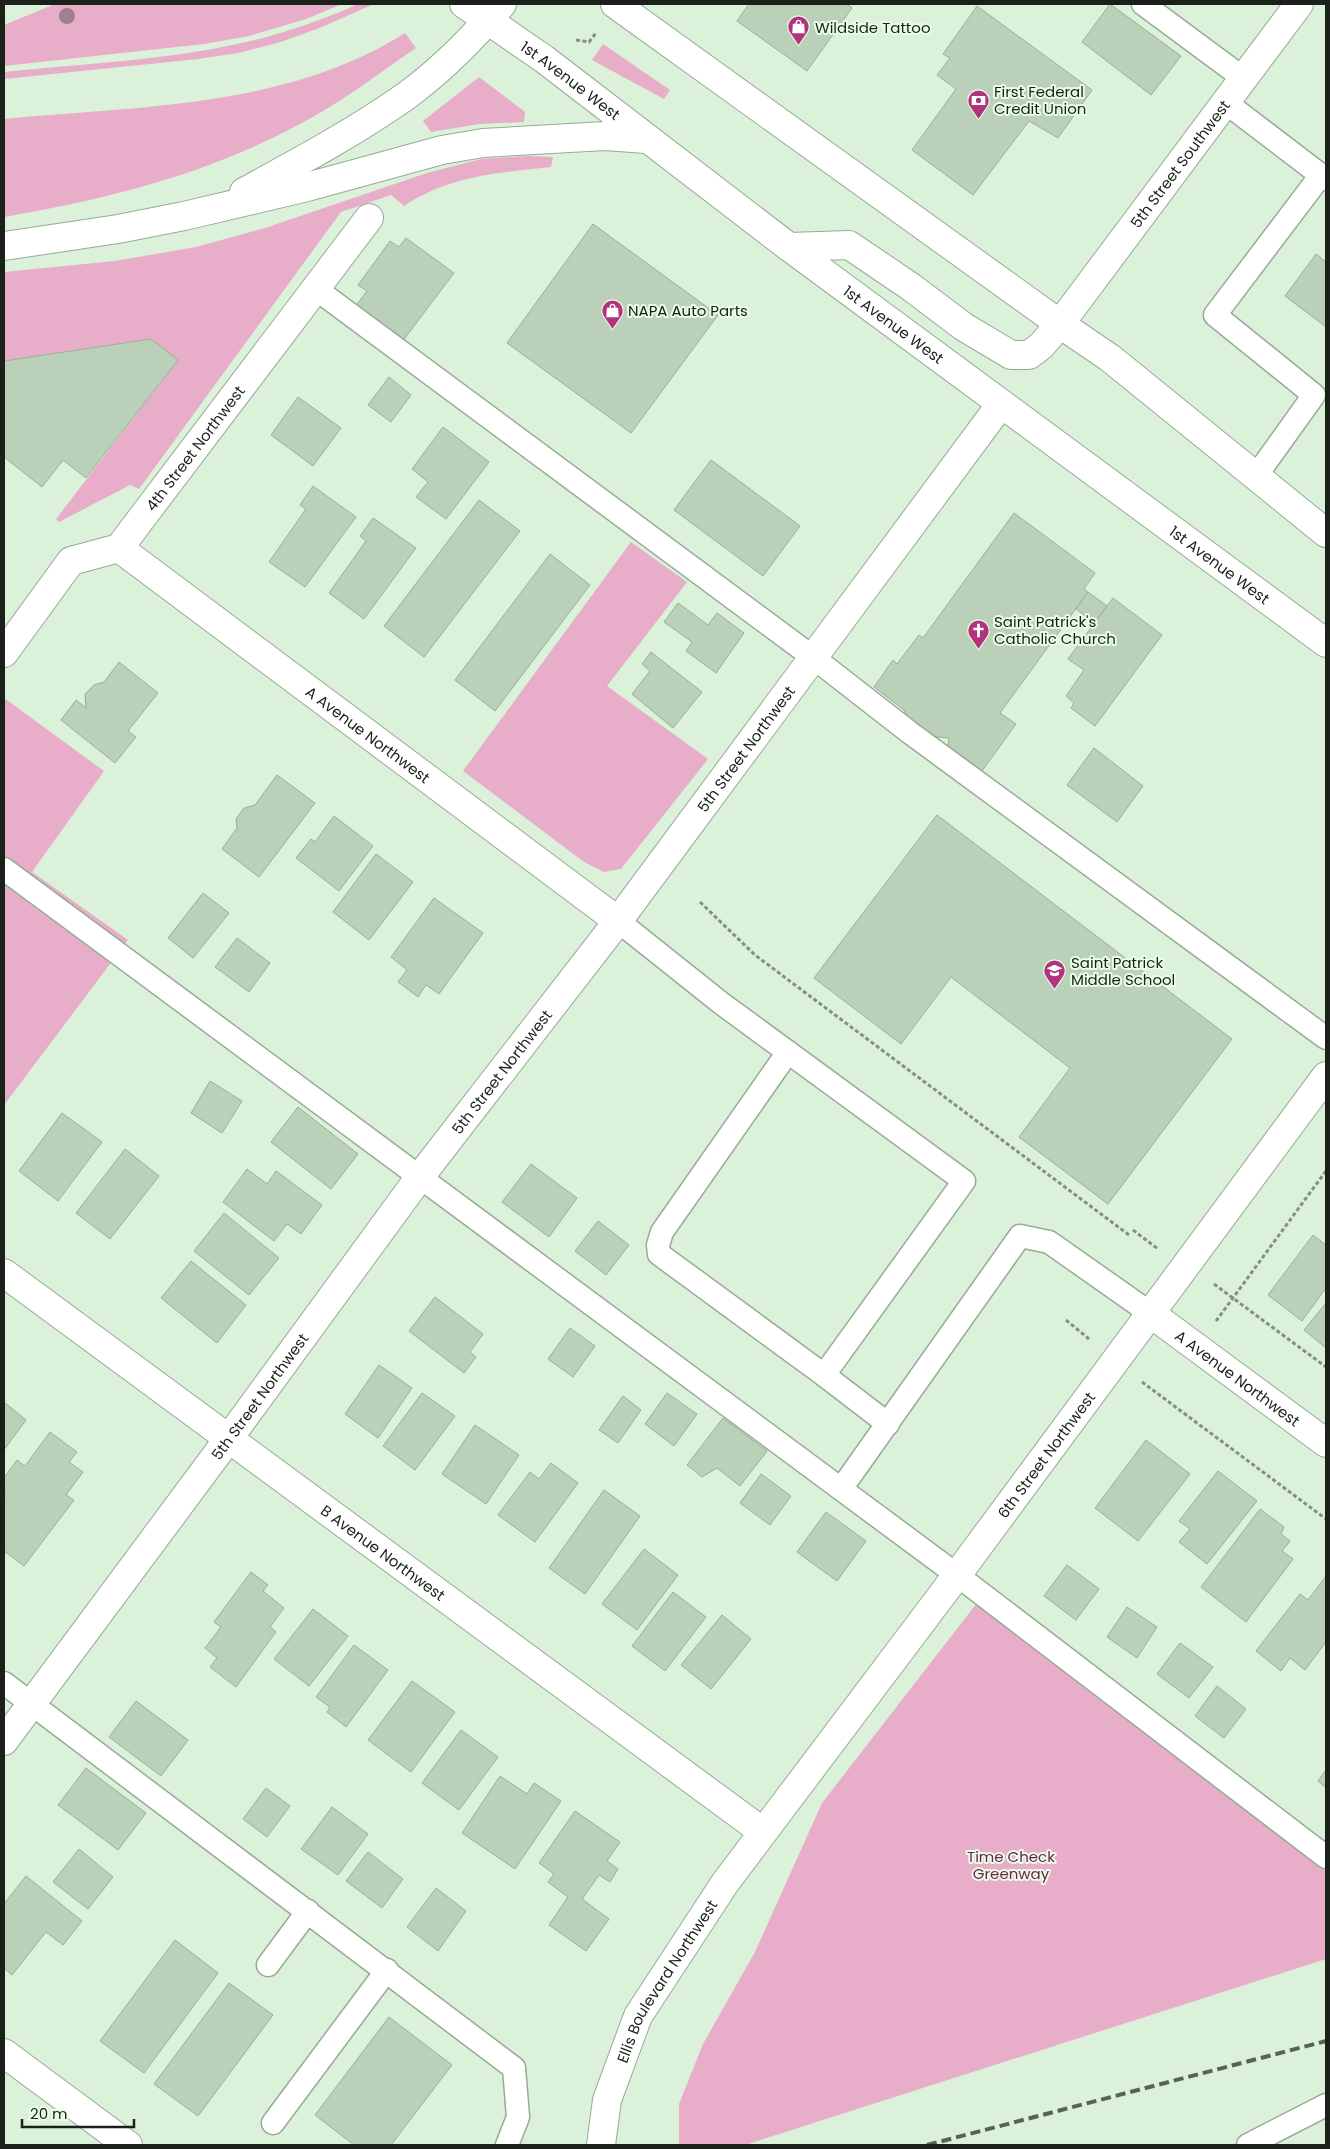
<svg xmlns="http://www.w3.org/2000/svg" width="1330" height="2149" font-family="Poppins,sans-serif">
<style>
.green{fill:#e8adc9}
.building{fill:#bbd0b9;stroke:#9aae98}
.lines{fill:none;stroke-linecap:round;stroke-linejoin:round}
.service-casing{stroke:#97ab95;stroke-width:25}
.minor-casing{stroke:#97ab95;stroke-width:30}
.secondary-casing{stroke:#97ab95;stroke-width:30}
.primary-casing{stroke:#97ab95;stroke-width:30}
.motorway-casing{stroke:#97ab95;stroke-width:30}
.path{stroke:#829180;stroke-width:3;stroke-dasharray:4 2.5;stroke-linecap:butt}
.service{stroke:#fff;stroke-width:22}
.minor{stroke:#fff;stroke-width:28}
.secondary{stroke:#fff;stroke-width:28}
.primary{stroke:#fff;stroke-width:28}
.motorway{stroke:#fff;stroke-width:28}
.rail{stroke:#576356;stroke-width:4;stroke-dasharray:10 5;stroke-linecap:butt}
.tree{fill:#9f7f8c}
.labels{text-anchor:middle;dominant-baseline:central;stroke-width:4;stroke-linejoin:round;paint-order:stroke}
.poi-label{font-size:15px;fill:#192118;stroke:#e8fee6;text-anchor:start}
.street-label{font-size:15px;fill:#192118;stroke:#e8fee6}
.park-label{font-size:15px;fill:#6e224d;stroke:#e8fee6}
</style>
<rect width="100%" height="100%" fill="#dbf1d9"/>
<!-- green -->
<g class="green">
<polygon points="55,4 342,4 306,19 249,36 204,44 4,66 4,25"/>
<path d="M357 4H374L322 27 281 42 238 53 198 59 4 79V72C105 61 211 59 308 24 324 18 342 12 357 4Z"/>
<path d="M405 33 416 48C386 68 358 90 328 108 227 169 119 197 4 217V119C138 106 287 108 405 33Z"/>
<polygon points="603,44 670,90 664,99 592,60"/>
<polygon points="479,77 525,112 524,122 479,124 431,132 423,121"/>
<path d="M527 156 553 157 551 167C498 173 451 175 404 206L391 195 341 212 139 489 130 485 59 522 56 519 178 360 150 339 4 361V272L115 261 196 247 265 228 427 173 481 159Z"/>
<polygon points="631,542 687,582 607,686 708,759 621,869 604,872 584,862 463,771"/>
<polygon points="4,698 104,771 32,872 128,940 4,1105"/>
<polygon points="977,1603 1326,1871 1326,1959 745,2145 679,2145 679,2104 703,2044 755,1952 822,1803"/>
</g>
<!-- building -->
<g class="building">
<polygon points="749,4 847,4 852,8 807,71 737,21"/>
<polygon points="1110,4 1181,56 1151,95 1082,42"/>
<polygon points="977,6 1092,90 1058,138 1029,121 973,195 912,150 956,89 937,75 950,58 943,54"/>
<polygon points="593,224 718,315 631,433 507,343"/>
<polygon points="406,238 454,273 402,342 355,307 367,291 358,285 390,241 399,247"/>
<polygon points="1316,254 1326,262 1326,327 1285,296"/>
<polygon points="151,339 178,360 86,478 63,460 42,487 4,457 4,361"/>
<polygon points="389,377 411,395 391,422 368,405"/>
<polygon points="298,397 341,428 313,466 271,435"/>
<polygon points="443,427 489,462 446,519 416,497 428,482 412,469"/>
<polygon points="711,460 800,526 763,576 674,510"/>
<polygon points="313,486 356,517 305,587 269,562 306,509 300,505"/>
<polygon points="479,500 520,531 424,657 384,626"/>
<polygon points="1014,513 1095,573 1084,589 1088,592 1000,713 1016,724 982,771 948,746 949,738 927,736 909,722 904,710 874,687 893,660 897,664 919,635 923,638"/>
<polygon points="373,518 416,548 364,619 329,593 366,541 360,536"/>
<polygon points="550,554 590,585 495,711 455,680"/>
<polygon points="1088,592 1107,606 1094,623 1076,609"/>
<polygon points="1113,598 1162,635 1095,726 1071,708 1074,703 1066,696 1084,670 1068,659"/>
<polygon points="678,603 708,625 717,613 744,633 716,673 686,651 692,642 664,622"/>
<polygon points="651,652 702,692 673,728 632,694 650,671 642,664"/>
<polygon points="119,662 158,693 128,731 136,737 115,763 61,720 76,700 86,708 85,694 94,685 104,682"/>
<polygon points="1094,748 1143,786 1117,822 1067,785"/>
<polygon points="277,775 315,803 259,877 222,849 237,828 236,819 244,808 255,805"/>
<polygon points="937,815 1232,1039 1108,1204 1019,1137 1070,1068 951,977 901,1044 814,978"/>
<polygon points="334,816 373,846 339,891 296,858 311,839 315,842"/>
<polygon points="376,854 413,882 369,940 333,912"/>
<polygon points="203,893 229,913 193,958 168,938"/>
<polygon points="434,898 483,933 439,994 426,985 418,997 398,982 407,970 391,957"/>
<polygon points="237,938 270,963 249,992 215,967"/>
<polygon points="210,1081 242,1101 222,1133 191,1113"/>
<polygon points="298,1107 358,1154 331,1189 271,1142"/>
<polygon points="62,1113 102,1142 58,1201 19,1171"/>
<polygon points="125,1149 159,1176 110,1239 76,1213"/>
<polygon points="531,1164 577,1198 549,1237 502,1202"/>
<polygon points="247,1169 267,1184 276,1171 322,1205 301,1234 287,1224 274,1241 223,1202"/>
<polygon points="224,1213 279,1258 249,1295 194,1251"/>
<polygon points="598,1221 629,1245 606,1275 575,1251"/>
<polygon points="1313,1235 1326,1245 1326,1288 1302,1321 1268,1295"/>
<polygon points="191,1261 246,1305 217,1343 161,1298"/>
<polygon points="435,1297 483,1334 470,1352 476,1357 464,1373 409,1331"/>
<polygon points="1326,1303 1326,1348 1304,1330"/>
<polygon points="570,1328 595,1346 573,1377 548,1359"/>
<polygon points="379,1365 412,1388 378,1438 345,1414"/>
<polygon points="422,1393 455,1416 415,1470 383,1446"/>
<polygon points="667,1393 697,1414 674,1446 645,1424"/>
<polygon points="623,1396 641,1410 618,1443 599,1430"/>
<polygon points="4,1402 26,1420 4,1450"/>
<polygon points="723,1418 767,1451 740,1486 717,1468 702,1477 687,1465"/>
<polygon points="475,1425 519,1455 486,1504 442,1474"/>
<polygon points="50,1432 77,1452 69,1462 83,1472 66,1495 74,1500 24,1566 4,1551 4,1498 5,1496 4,1478 17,1460 25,1466"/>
<polygon points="1146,1440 1190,1474 1138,1541 1095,1508"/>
<polygon points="551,1463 578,1483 535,1542 498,1515 530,1472 539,1479"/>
<polygon points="1218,1471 1257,1501 1207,1564 1179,1542 1190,1529 1179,1521"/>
<polygon points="761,1474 791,1496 770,1525 740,1503"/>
<polygon points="604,1490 640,1516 585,1594 549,1568"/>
<polygon points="1260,1509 1284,1527 1281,1534 1290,1541 1282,1551 1293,1559 1246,1622 1201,1587"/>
<polygon points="826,1512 866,1541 837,1581 797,1552"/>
<polygon points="644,1549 678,1575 637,1630 602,1604"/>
<polygon points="1067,1565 1099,1589 1076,1620 1044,1596"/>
<polygon points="251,1572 268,1585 263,1591 284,1608 270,1627 276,1632 236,1687 210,1667 217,1658 205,1648 221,1627 214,1622"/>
<polygon points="1326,1576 1326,1642 1305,1670 1290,1658 1281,1671 1256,1651 1300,1594 1308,1600"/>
<polygon points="673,1592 706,1617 665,1671 632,1646"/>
<polygon points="1127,1607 1157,1627 1137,1658 1107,1637"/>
<polygon points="313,1609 348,1636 309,1686 274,1659"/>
<polygon points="722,1615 751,1639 711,1689 681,1665"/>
<polygon points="1180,1643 1213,1667 1189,1698 1157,1674"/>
<polygon points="354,1645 388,1670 346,1727 327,1712 330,1707 316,1697"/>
<polygon points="412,1681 455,1712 411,1772 368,1740"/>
<polygon points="1217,1686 1246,1709 1224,1738 1195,1716"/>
<polygon points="136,1701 188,1740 161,1776 109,1737"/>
<polygon points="461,1730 498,1757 459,1810 422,1783"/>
<polygon points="86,1768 146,1813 118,1850 58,1805"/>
<polygon points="1326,1770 1326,1788 1318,1781"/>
<polygon points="500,1776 527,1794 534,1783 561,1801 515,1869 462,1833"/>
<polygon points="266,1788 290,1806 267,1837 243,1819"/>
<polygon points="332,1807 368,1834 338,1875 301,1849"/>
<polygon points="575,1811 620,1842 607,1861 618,1869 610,1882 599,1875 582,1899 609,1919 586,1951 549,1925 568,1897 548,1882 554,1874 539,1863"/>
<polygon points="79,1849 113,1877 88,1909 53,1882"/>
<polygon points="368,1852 403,1879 382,1908 346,1881"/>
<polygon points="26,1876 82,1921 63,1945 46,1932 12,1975 4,1968 4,1904"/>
<polygon points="436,1888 466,1911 438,1951 407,1927"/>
<polygon points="175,1940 218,1973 144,2073 100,2041"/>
<polygon points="229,1983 273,2015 198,2116 154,2084"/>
<polygon points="389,2017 452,2065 391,2145 354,2145 315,2115"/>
</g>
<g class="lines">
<defs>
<g id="service">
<polyline points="1143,4 1243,78"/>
<polyline points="1225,102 1326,179"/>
<polyline points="316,289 814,658 909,732 1326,1038"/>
<polyline points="1256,476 1314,395 1215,315 1321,175"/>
<polyline points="4,869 957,1575 1326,1857"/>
<polyline points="618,921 721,1003 964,1181 824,1375 888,1424"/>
<polyline points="788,1052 662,1232 658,1245 659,1254 824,1375"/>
<polyline points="841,1489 1020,1236 1049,1242 1150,1313"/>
<polyline points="4,1683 514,2068 518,2117 507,2145"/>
<polyline points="268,1965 308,1911"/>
<polyline points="273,2123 387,1970"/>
<polyline points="1248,2145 1326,2105"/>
</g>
<g id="minor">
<path id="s1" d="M1060 324 1299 4"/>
<path id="s2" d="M119 548 618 921"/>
<path id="s3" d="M4 653 71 561 119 548 369 218"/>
<path id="s4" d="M4 1273 763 1832"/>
<path id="s5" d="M1150 1313 1326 1443"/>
<path id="s6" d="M4 1741 229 1438 419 1178 618 921 1001 404"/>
<polyline points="4,2053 128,2145"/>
<path id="s7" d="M601 2145 607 2100 638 2016 725 1883 957 1575 1326 1076"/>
</g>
<polyline id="secondary" points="488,20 502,4"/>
<g id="primary">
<path id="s8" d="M464 4 544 59 789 247 1326 643"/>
<polyline points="615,4 1060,324 1110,358 1326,533"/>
<polyline points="789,247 849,245 911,287 964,327 1011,355 1029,355 1041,346 1060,324"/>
</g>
<g id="motorway">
<path d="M244 192C299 162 355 132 406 96 436 74 463 48 488 20"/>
<polyline points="4,246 118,229 184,216 307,187 442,150 483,143 605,136 646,139"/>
</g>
</defs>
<!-- service casing -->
<use href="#service" class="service-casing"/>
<!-- minor casing -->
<use href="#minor" class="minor-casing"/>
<!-- secondary casing -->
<use href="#secondary" class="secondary-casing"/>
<!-- primary casing -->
<use href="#primary" class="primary-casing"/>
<!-- motorway casing -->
<use href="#motorway" class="motorway-casing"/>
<!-- path -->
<g class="path">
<polyline points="576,40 589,42 596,33"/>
<polyline points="700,902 755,955 1129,1235"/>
<polyline points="1133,1230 1158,1249"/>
<polyline points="1214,1284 1326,1367"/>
<polyline points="1066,1320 1089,1339"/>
<polyline points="1216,1321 1326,1171"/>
<polyline points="1142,1382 1326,1519"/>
</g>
<!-- service -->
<use href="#service" class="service"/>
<!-- minor -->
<use href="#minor" class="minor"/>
<!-- secondary -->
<use href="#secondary" class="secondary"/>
<!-- primary -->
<use href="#primary" class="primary"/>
<!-- motorway -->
<use href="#motorway" class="motorway"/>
<!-- rail -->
<polyline class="rail" points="927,2145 1326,2041"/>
</g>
<!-- trees -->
<circle class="tree" cx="67" cy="16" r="8"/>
<!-- icons -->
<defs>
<symbol id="shop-pin" viewBox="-11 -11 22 30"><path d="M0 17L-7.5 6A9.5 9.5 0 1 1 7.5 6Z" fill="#b3327d" stroke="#e8fee6"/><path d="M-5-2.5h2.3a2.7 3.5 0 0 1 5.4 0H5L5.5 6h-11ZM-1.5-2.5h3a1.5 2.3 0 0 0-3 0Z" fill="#fff"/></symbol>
<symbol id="bank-pin" viewBox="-11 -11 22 30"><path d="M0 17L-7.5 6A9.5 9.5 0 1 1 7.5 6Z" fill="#b3327d" stroke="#e8fee6"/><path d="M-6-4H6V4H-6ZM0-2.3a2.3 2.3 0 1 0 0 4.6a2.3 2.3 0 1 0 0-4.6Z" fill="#fff"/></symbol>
<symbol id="church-pin" viewBox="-11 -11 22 30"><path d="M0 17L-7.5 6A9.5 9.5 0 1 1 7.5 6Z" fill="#b3327d" stroke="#e8fee6"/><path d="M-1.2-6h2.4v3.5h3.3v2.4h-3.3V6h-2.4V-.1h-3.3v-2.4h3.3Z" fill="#fff"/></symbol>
<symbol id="school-pin" viewBox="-11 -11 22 30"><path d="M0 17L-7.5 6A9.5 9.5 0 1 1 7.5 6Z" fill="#b3327d" stroke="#e8fee6"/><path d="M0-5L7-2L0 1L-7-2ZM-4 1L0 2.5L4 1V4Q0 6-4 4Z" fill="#fff"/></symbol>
</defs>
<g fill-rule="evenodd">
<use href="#shop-pin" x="786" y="14" width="25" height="34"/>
<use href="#bank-pin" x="966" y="88" width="25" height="34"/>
<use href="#shop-pin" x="600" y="298" width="25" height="34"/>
<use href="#church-pin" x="966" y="618" width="25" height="34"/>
<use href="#school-pin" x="1042" y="958" width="25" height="34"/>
</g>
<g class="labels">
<!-- poi labels -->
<g class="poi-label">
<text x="815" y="27">Wildside Tattoo</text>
<text x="994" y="91">First Federal<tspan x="994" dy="17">Credit Union</tspan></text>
<text x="628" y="310">NAPA Auto Parts</text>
<text x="994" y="621">Saint Patrick's<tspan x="994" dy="17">Catholic Church</tspan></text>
<text x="1071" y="962">Saint Patrick<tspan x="1071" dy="17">Middle School</tspan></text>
</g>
<!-- street labels -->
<g class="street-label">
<text stroke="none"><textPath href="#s8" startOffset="131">1st Avenue West</textPath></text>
<text stroke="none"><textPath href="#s1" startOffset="200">5th Street Southwest</textPath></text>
<text stroke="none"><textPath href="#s8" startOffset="536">1st Avenue West</textPath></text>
<text stroke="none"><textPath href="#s3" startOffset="289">4th Street Northwest</textPath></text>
<text stroke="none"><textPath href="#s8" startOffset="941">1st Avenue West</textPath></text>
<text stroke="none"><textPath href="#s2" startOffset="311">A Avenue Northwest</textPath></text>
<text stroke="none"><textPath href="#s6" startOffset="1239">5th Street Northwest</textPath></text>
<text stroke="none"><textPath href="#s6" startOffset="834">5th Street Northwest</textPath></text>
<text stroke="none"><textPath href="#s5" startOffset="109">A Avenue Northwest</textPath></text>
<text stroke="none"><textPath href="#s6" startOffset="429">5th Street Northwest</textPath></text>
<text stroke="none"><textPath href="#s7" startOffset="829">6th Street Northwest</textPath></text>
<text stroke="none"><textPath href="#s4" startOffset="471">B Avenue Northwest</textPath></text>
<text stroke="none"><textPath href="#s7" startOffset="179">Ellis Boulevard Northwest</textPath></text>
</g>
<!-- park labels -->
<g class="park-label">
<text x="1011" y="1856">Time Check<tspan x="1011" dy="17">Greenway</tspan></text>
</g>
</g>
<!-- border -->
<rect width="1330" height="2149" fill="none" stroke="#192118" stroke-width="10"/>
<!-- scale -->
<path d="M22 2119v8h112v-8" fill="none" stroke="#192118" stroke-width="2.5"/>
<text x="30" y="2119" font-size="15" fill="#192118" stroke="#e8fee6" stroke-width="4" paint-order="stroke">20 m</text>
</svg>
